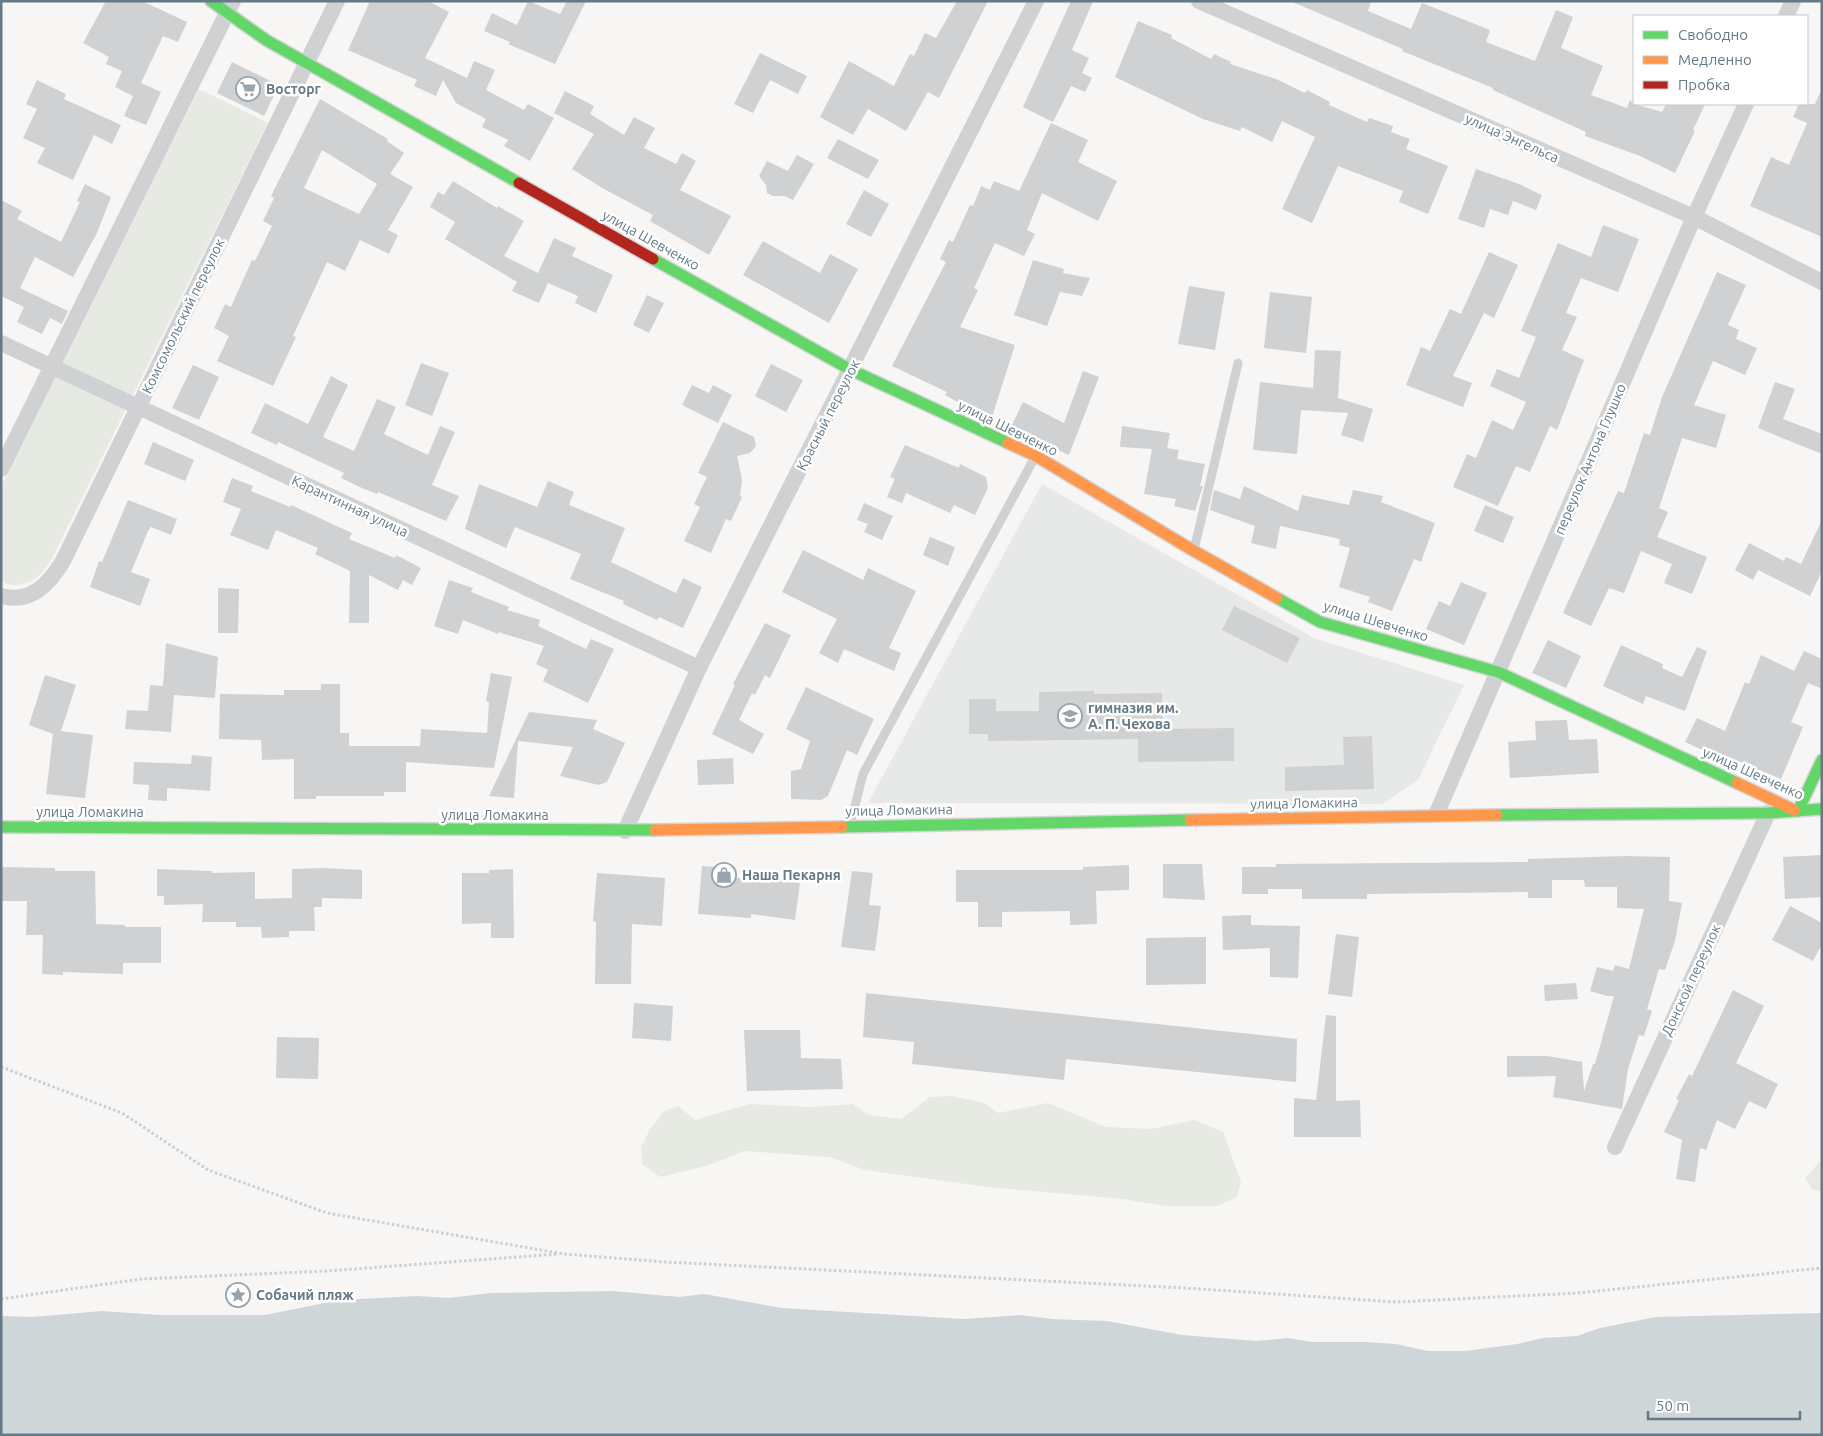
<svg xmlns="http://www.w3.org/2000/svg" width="1823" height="1436" font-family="Ubuntu,sans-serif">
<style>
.built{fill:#e7e8e8}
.green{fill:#e6eae3}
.water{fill:#ced6d8}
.building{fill:#d0d1d2;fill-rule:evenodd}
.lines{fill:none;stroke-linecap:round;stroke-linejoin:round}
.fast-casing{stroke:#d3d4d5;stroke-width:14}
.slow-casing{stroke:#d3d4d5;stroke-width:14}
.jam-casing{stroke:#d3d4d5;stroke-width:14}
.path{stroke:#cccecf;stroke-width:3;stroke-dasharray:2.5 2.5;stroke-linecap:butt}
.lane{stroke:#d0d1d2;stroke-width:9}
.street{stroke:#d0d1d2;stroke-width:16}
.fast{stroke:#63d668;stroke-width:11}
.slow{stroke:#ff974d;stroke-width:11}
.jam{stroke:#b3261e;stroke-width:11}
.labels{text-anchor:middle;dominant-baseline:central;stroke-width:5;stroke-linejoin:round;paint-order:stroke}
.poi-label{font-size:14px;font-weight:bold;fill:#657987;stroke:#fff;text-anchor:start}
.street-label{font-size:14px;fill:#657987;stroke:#fff}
</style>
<rect width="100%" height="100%" fill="#f7f6f5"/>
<!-- built -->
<polygon class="built" points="1042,484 1314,638 1464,685 1418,780 1383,804 868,803"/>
<!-- green -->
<g class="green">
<path d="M199 89 268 123 50 562C40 579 21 591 1 582V486Z"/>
<polygon points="951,1096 985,1103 998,1113 1048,1103 1106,1127 1151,1129 1194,1120 1223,1132 1241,1182 1237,1197 1217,1206 1166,1206 1123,1199 988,1187 865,1170 829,1157 745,1151 706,1166 660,1177 642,1164 641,1147 650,1129 663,1112 678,1106 695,1120 750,1104 811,1107 853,1104 869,1115 901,1119 930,1097"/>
<polygon points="1822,1159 1822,1192 1812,1189 1805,1178"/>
</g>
<!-- water -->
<polygon class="water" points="613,1291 679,1297 704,1294 782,1308 963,1319 1021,1315 1052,1319 1107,1321 1182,1335 1256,1341 1288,1338 1312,1342 1366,1342 1396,1344 1428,1351 1465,1351 1517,1344 1543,1338 1577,1336 1600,1328 1656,1317 1822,1313 1822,1435 1,1435 1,1316 32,1317 102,1311 159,1315 265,1315 340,1300 417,1296 449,1298 491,1293"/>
<!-- building -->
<g class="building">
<polygon points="106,1 142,1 187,22 178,42 163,36 141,83 161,92 146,125 124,116 133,96 115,87 122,71 106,64 109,57 83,43"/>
<polygon points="370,1 428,1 449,12 425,58 467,78 474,61 495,70 486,90 524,110 528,104 554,118 530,161 504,146 508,140 482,127 486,119 456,103 443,80 436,96 414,86 417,80 348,50"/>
<polygon points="528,1 560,14 567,1 586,1 555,64 508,44 510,42 484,31 492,13 517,25"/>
<polygon points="957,1 988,1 939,98 928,92 906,131 868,109 853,135 820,117 849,61 894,86 910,54 914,56 925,33 936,38"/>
<polygon points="1071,1 1093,1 1072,50 1089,58 1082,73 1092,78 1085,92 1071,86 1053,122 1023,107"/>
<polygon points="1290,1 1371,1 1368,11 1411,29 1422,3 1490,30 1486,42 1535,61 1556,10 1573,17 1561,48 1603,66 1591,95 1627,108 1630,100 1634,104 1662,112 1666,104 1705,104 1693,130 1695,131 1675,173 1640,156 1585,136 1586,132 1493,90 1493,88 1402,51 1403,49"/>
<polygon points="1138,21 1172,35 1171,38 1211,59 1214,54 1231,62 1230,64 1276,79 1305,93 1307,90 1330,102 1329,105 1367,122 1369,118 1393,126 1391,132 1410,139 1406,149 1448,166 1428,214 1399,202 1403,191 1338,166 1312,223 1282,209 1315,137 1282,121 1272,142 1242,127 1240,131 1203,119 1115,77"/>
<polygon points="760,53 807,76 798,94 770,80 753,113 734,104"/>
<polygon points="232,62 279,85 264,116 217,93"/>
<polygon points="37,80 66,94 64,99 121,125 112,144 94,135 73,180 37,163 45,148 23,138 37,109 26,104"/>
<polygon points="1822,89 1822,237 1750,206 1771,157 1789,165 1807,123 1793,117 1799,104 1815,104"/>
<polygon points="565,91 594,106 590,114 624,135 634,117 655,128 644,148 676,164 682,153 696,161 680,190 731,216 709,255 650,221 653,215 604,189 572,169 594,134 554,113"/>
<path d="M320 99 388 139 387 141 404 153 390 174 413 187 388 230 398 235 389 254 360 240 345 271 327 262 293 336 296 337 273 386 217 361 229 336 214 328 225 304 231 307 252 260 255 261 272 226 263 221 274 198 271 196ZM322 150 377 184 359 214 304 188Z"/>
<polygon points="1051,123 1088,140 1078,162 1117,181 1098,221 1042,193 1027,230 1035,234 1024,256 995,243 974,288 978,290 960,327 1015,345 991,420 945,395 947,392 892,366 946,262 940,259 949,240 953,242 970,205 973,206 981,186 990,190 994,181 1019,191"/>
<polygon points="838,139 879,160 868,179 827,158"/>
<polygon points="797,155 814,164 793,200 784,196 773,196 767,193 766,185 759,176 767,161 788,171"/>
<polygon points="1476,169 1519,184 1542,195 1536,210 1513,201 1508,215 1490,209 1484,228 1458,219"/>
<polygon points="453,181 497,208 498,206 524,221 504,256 538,273 554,238 576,248 572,256 613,275 596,313 575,303 578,296 548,283 539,303 512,291 517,282 445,239 455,222 430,207 438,192 444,195"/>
<polygon points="85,184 111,197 97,233 73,277 35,257 20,288 68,311 62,324 50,318 42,334 17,322 24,307 1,296 1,200 22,211 17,219 61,242 80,202 77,201"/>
<polygon points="864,190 889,204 871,237 846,224"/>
<polygon points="1603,225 1639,239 1618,292 1581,278 1566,313 1577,317 1562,350 1584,360 1557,430 1550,426 1530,472 1516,466 1498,506 1453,487 1467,454 1476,458 1492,420 1513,430 1526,402 1490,386 1497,369 1519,378 1536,337 1521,331 1558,243 1591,257"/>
<polygon points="763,241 820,273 830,254 858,269 829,323 743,275"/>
<polygon points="1489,252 1518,265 1494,318 1484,313 1453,376 1472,383 1463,407 1406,385 1421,347 1430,351 1450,309 1461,314"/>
<polygon points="1033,260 1064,269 1063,273 1090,278 1082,296 1060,292 1047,326 1014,315"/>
<polygon points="1717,272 1746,285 1728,325 1739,330 1736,339 1757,348 1745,375 1713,361 1694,405 1726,415 1716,448 1682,438 1659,508 1668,512 1657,537 1707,557 1692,594 1664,583 1672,564 1641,551 1624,593 1609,588 1591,626 1563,613 1618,491 1624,493 1644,433 1650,435 1662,397"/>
<polygon points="1189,286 1225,292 1215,350 1178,344"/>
<polygon points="1270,292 1312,297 1306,353 1264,348"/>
<polygon points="647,295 664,303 649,333 633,325"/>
<polygon points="1315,350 1341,351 1338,398 1373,409 1363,442 1341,435 1348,413 1301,410 1297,454 1253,450 1260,382 1313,388"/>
<polygon points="421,363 449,373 432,416 405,405"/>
<polygon points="771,364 803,380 786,412 755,396"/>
<polygon points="193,365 219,377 199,420 172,408"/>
<polygon points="1083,371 1099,377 1069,455 1010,429 1023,402 1064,423"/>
<polygon points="331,376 348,385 323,437 354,451 377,399 396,407 384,434 428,455 440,426 455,432 432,485 459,496 446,521 378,492 377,494 362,488 341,478 344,473 278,442 277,445 251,433 265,403 308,424"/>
<polygon points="1775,382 1795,389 1783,419 1822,434 1822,454 1758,428"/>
<polygon points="692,385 709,393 713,385 732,395 718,423 682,405"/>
<polygon points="723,422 754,437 756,446 750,453 737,456 742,480 740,496 742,497 731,521 726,519 711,553 684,541 700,507 694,504 707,477 698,473"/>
<polygon points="1122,426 1170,433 1167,448 1179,450 1177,459 1205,464 1200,486 1203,486 1195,511 1174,506 1176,499 1144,494 1152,449 1120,447"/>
<polygon points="153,442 194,460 185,481 144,464"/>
<polygon points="905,445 959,468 960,464 986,477 988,488 975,515 954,505 950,513 906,493 902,503 887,497 895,479 890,477"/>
<polygon points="232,478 253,486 251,491 290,507 291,505 352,533 349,539 395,558 396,555 421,568 412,585 403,580 398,590 369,575 369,623 349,623 350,571 315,554 318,548 276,530 268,550 230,535 241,509 223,502"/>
<polygon points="548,481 574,492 569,505 625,528 611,562 676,593 683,578 702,587 683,628 659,617 657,620 623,604 624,601 570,579 581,554 515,527 506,548 465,529 479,484 537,507"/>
<polygon points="1244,486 1298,511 1302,495 1349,505 1353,490 1383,496 1381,502 1435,523 1421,562 1414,559 1392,611 1368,602 1370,597 1339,587 1350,548 1339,545 1340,539 1280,526 1276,549 1251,543 1255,526 1210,510 1214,490 1240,499"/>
<polygon points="128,500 177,519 171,535 151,527 148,531 131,572 150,579 140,606 90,587 99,561 102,562"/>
<polygon points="864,503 893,516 882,540 864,532 868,524 857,520"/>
<polygon points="1485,505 1514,517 1503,543 1474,531"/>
<polygon points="1822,520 1822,571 1810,596 1758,570 1753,580 1735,570 1749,543 1784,561 1786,557 1801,564"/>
<polygon points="930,537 955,547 948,566 923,555"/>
<polygon points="803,550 863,580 868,568 916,591 889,648 901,653 894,671 844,649 838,663 819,653 837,619 782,592"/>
<polygon points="449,580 473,588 471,592 509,607 507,610 540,620 538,626 586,649 591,639 614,649 588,703 543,681 548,670 536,664 544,646 498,632 498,634 463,620 458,634 434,626"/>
<polygon points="1461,582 1487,593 1464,645 1426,629 1439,601 1450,606"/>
<polygon points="218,588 239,589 238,633 218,633"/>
<polygon points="1234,606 1300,638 1287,663 1222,630"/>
<polygon points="765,623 791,635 770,678 765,675 755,695 752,693 739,720 764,734 753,754 712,734 735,685 733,684"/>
<polygon points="1548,640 1581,656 1566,688 1532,673"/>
<polygon points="166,643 218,657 215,698 174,695 171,732 125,729 127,710 148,711 150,685 163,686"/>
<polygon points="1621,645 1663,664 1662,668 1682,677 1697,647 1707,651 1685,711 1646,696 1643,704 1603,686"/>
<polygon points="1804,651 1822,659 1822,689 1808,683 1791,722 1803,727 1781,779 1726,756 1724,760 1685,742 1697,718 1725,731 1745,682 1749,684 1761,655 1794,671"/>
<polygon points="491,673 512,677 494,768 406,762 406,792 384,792 384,796 316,796 316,799 294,799 294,759 262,760 261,740 219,739 220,694 284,695 284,690 321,690 321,684 340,684 340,733 349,733 349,746 420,746 421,729 487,733 489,702 486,701"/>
<polygon points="45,675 76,685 61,731 93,735 85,798 46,794 53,734 29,725"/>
<polygon points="806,687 874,719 857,755 847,750 828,796 821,800 791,799 791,771 801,769 810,741 786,729"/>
<polygon points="1094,691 1094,694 1162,693 1162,729 1234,728 1234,761 1138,762 1138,739 988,741 988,734 969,734 969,699 996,699 996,711 1039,711 1039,692"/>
<polygon points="529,712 597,720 593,729 625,743 607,782 599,785 560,776 573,747 518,741 514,798 489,796"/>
<polygon points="1567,720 1569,740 1597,739 1599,773 1510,778 1508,742 1536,740 1535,721"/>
<polygon points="1372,736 1374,789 1285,791 1285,767 1344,765 1343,737"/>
<polygon points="192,755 212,757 210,791 167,788 167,801 148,800 149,785 133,784 134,762 191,764"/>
<polygon points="733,758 734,784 698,785 697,760"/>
<polygon points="1822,855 1822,897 1785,899 1783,857"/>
<polygon points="1625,856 1670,857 1669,901 1682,903 1675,941 1665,970 1659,969 1647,1009 1652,1011 1644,1036 1639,1035 1628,1069 1622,1109 1553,1097 1556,1076 1507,1077 1507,1056 1547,1056 1582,1062 1584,1091 1593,1064 1595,1064 1614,996 1607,996 1590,991 1597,967 1613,971 1615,965 1629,969 1644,909 1617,908 1617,887 1585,887 1584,880 1552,880 1552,898 1528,898 1528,892 1367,894 1367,899 1302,899 1302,889 1268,889 1268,894 1242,894 1242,867 1276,867 1276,864 1528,862 1528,859"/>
<polygon points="1163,864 1202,864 1205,900 1163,898"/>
<polygon points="1129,865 1129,890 1096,891 1097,924 1070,925 1070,911 1002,912 1002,927 978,927 978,902 956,902 956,870 1083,870 1083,867"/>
<polygon points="702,866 732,868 731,877 770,883 771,879 800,883 795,920 751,914 751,918 698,914"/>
<polygon points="1,867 55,868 55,871 95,871 96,924 125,925 125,927 161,927 161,963 123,963 123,974 63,972 63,975 42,974 43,935 26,935 27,901 1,901"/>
<polygon points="322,868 362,870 362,899 322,898 322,907 314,907 315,931 289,931 289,937 262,938 261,927 236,927 236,922 202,922 203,904 164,905 164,896 157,896 157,869 212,871 212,873 255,872 255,899 292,898 292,869"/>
<polygon points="513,869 514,938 491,938 491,923 462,924 462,873 489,873 489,870"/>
<polygon points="852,871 873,873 869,905 881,906 875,951 841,947"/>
<polygon points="597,873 665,878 662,926 632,924 631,984 595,984 596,922 593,921"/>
<polygon points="1790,906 1822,923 1822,944 1813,961 1772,940"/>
<polygon points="1251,915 1251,925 1300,926 1298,978 1270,977 1270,948 1223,950 1222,916"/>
<polygon points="1336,934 1359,937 1352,997 1328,994"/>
<polygon points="1206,937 1206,984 1146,985 1146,938"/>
<polygon points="1576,983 1578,999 1545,1001 1544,985"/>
<polygon points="1733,990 1764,1006 1736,1063 1778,1084 1766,1109 1749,1101 1735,1129 1717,1120 1706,1150 1700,1148 1695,1182 1676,1179 1682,1140 1664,1132 1679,1100 1676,1099 1689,1074 1692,1076"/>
<polygon points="866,993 1297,1039 1296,1082 1066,1059 1064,1080 912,1064 914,1042 863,1037"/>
<polygon points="634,1003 673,1006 671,1041 632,1038"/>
<polygon points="1326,1015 1336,1016 1336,1101 1360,1100 1361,1137 1294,1137 1294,1098 1316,1100"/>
<polygon points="744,1030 800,1030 801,1058 841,1059 843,1089 747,1091"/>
<polygon points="277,1037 319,1038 318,1079 276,1078"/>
</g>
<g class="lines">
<defs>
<g id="fast">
<polyline points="211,1 266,40 519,183"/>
<polyline points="653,259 851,370 1008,443"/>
<polyline points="1277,598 1320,622 1498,672 1737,783"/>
<polyline points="1798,811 1822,760"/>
<polyline points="1497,815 1768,813 1822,809"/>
<polyline points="1,827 655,830"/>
<polyline points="842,827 1190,820"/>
</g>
<g id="slow">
<polyline points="1008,443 1036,456 1194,551 1277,598"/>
<polyline points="1737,783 1794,810"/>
<polyline points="1190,820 1497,815"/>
<polyline points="655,830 842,827"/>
</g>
<polyline id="jam" points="519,183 653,259"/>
</defs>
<!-- fast casing -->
<use href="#fast" class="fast-casing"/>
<!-- slow casing -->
<use href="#slow" class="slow-casing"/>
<!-- jam casing -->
<use href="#jam" class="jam-casing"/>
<!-- path -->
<g class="path">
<polyline points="1,1067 122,1113 208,1170 327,1213 564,1254 665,1262 1185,1288 1396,1302 1578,1293 1822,1268"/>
<polyline points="1,1299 141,1279 327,1271 558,1254"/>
</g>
<!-- lane -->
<g class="lane">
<polyline points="1194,550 1238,363"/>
<polyline points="850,826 863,774 1035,457"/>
</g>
<!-- street -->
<g class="street">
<polyline points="1199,1 1694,217 1822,282"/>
<polyline points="1786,16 1793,1"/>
<polyline points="1,343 699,668"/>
<polyline points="1,469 233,1"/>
<path d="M1 596C31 604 49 584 63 561L337 1"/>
<polyline points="1436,815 1694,217 1746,104"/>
<polyline points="625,831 699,668 1036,1"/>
<polyline points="1615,1147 1768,813"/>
</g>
<!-- fast -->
<use href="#fast" class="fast"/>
<!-- slow -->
<use href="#slow" class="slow"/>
<!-- jam -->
<use href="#jam" class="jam"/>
</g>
<!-- icons -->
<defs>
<symbol id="supermarket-ring" viewBox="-11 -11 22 22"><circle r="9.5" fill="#fff" stroke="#98a5ae" stroke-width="1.5"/><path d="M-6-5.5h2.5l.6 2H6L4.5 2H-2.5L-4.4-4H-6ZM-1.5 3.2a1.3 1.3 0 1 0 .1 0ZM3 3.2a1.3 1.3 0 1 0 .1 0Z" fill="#98a5ae"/></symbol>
<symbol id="school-ring" viewBox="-11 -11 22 22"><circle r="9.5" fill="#fff" stroke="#98a5ae" stroke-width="1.5"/><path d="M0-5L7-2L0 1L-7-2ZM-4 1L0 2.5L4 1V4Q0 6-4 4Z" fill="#98a5ae"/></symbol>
<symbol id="shop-ring" viewBox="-11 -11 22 22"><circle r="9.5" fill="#fff" stroke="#98a5ae" stroke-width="1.5"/><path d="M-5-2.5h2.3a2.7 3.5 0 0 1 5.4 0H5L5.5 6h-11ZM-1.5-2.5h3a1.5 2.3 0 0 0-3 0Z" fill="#98a5ae"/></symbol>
<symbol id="sight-ring" viewBox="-11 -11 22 22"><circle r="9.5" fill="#fff" stroke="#98a5ae" stroke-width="1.5"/><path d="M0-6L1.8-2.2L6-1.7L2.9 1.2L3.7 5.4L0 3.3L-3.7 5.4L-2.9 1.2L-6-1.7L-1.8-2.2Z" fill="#98a5ae"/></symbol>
</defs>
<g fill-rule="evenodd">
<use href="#supermarket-ring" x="234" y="75" width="28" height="28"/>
<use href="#school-ring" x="1056" y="702" width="28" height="28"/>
<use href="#shop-ring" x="710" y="861" width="28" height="28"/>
<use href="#sight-ring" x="224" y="1281" width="28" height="28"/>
</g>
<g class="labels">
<!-- poi labels -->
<g class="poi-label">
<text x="266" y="89">Восторг</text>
<text x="1088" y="708">гимназия им.<tspan x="1088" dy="16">А. П. Чехова</tspan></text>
<text x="742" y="875">Наша Пекарня</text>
<text x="256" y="1295">Собачий пляж</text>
</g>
<!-- street labels -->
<g class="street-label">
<text transform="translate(1512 138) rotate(24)">улица Энгельса</text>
<text transform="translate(651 240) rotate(29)">улица Шевченко</text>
<text transform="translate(183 316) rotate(-64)">Комсомольский переулок</text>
<text transform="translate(828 415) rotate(-63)">Красный переулок</text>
<text transform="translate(1008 428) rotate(26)">улица Шевченко</text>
<text transform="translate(1590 459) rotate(-67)">переулок Антона Глушко</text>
<text transform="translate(350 506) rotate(25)">Карантинная улица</text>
<text transform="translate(1376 621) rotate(17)">улица Шевченко</text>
<text transform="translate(1753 773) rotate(24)">улица Шевченко</text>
<text transform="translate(1304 803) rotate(-1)">улица Ломакина</text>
<text transform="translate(899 810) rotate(-1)">улица Ломакина</text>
<text x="90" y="812">улица Ломакина</text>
<text x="495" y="815">улица Ломакина</text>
<text transform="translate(1691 980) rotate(-65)">Донской переулок</text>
</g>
</g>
<!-- border -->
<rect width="1823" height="1436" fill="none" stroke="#657987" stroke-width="5"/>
<!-- legend -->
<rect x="1633" y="15" width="175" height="90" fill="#ffffff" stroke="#c1c9cf"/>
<rect x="1643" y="31" width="25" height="8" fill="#63d668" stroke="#c1c9cf"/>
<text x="1678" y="40" font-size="15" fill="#657987">Свободно</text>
<rect x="1643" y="56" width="25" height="8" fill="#ff974d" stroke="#c1c9cf"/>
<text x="1678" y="65" font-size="15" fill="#657987">Медленно</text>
<rect x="1643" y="81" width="25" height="8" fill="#b3261e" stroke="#c1c9cf"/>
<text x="1678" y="90" font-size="15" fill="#657987">Пробка</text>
<!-- scale -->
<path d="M1648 1411v8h152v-8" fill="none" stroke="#657987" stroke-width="2.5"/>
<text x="1656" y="1411" font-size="15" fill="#657987" stroke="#ffffff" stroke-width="4" paint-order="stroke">50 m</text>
</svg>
